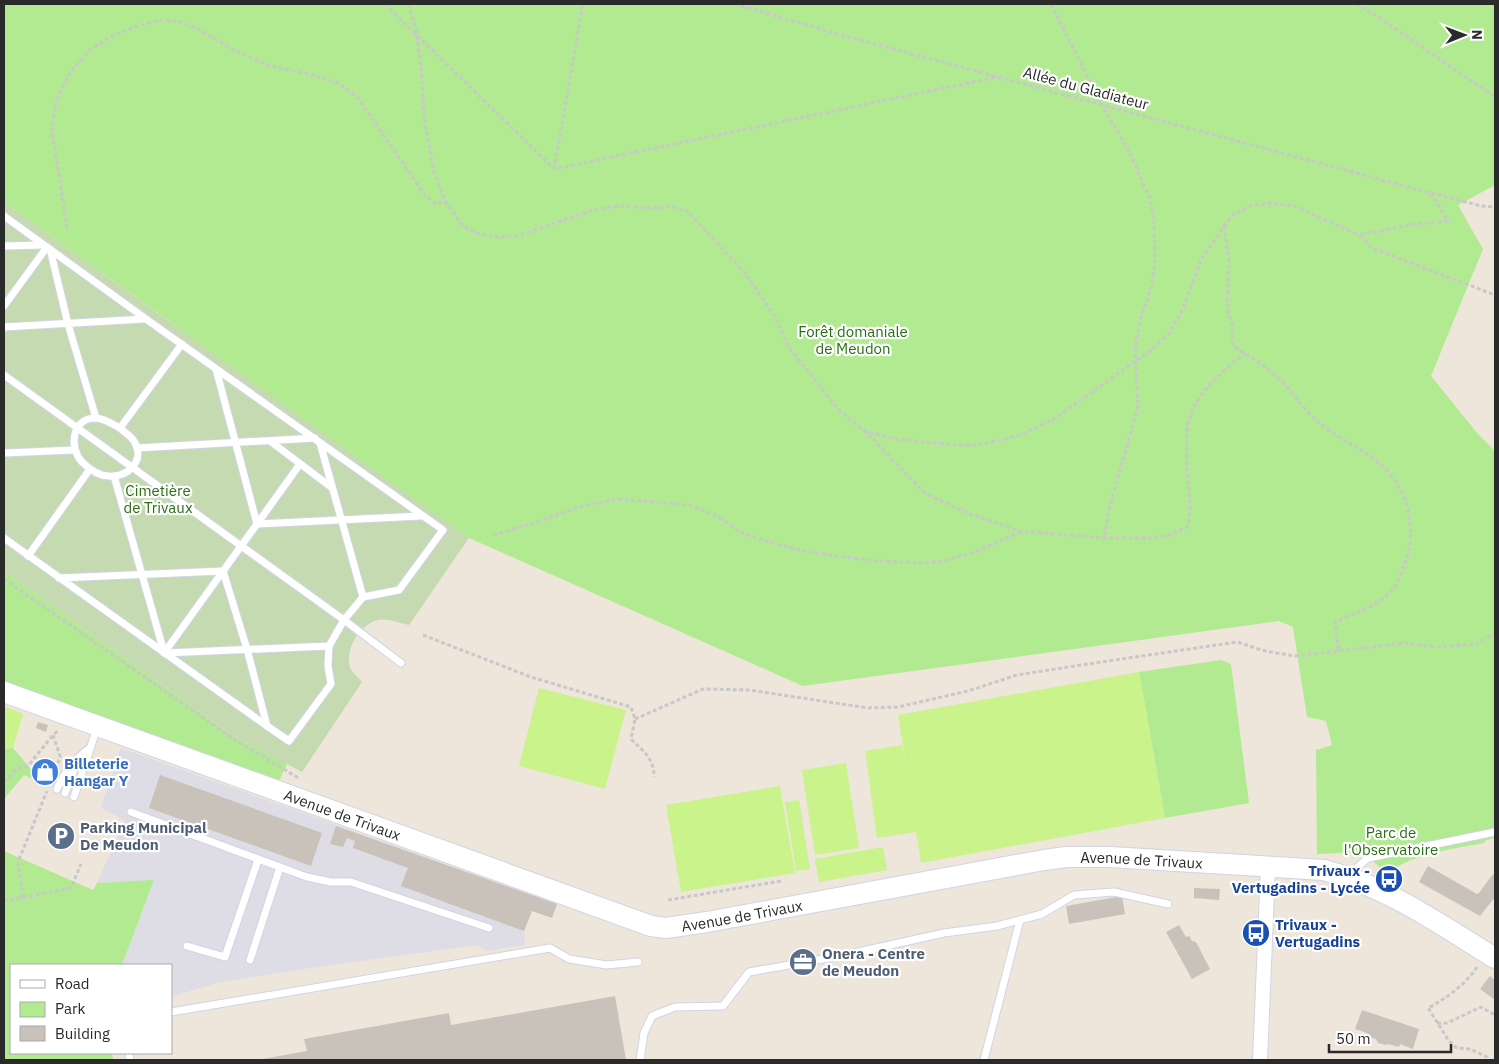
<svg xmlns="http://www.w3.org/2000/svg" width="1499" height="1064" font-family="'IBM Plex Sans',sans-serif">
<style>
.industrial{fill:#dedce5}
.green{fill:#b2ea91}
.cemetery{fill:#c5dab0}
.pitch{fill:#caf38c}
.building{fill:#c9c2ba}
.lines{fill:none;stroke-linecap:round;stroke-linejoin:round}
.lane-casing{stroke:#d0d4e5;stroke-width:9}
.street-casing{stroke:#d0d4e5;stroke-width:16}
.secondary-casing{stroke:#d0d4e5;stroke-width:22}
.path{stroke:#c8c8c8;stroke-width:3;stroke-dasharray:4 2.5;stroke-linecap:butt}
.lane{stroke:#fff;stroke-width:7}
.street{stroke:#fff;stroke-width:14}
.secondary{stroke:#fff;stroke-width:20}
.labels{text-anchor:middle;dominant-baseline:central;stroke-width:4.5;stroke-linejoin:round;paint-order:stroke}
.street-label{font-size:15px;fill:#2a2a2a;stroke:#fff}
.park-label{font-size:15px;fill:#286f12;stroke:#fff}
.shop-label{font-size:15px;font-weight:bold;fill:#366cbe;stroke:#fff;text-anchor:start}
.service-label{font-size:15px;font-weight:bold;fill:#4e5e75;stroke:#fff;text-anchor:start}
.transit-label{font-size:15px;font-weight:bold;fill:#164399;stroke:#fff;text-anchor:end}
</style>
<rect width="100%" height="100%" fill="#eee5db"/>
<!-- industrial -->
<polygon class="industrial" points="121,748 557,904 552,918 532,911 524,931 525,945 486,951 478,945 316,967 216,983 171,997 171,965 122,965 154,881 97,883 125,821 101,807"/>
<!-- green -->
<g class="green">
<path d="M4 4H1495V185L1458 205 1483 249 1431 376 1478 434 1495 451V838L1486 840 1484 843C1459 848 1403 855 1388 875L1363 852 1317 854 1316 750 1332 745 1326 721 1307 717 1293 627 1279 621 803 686 469 538 280 404 172 323 4 202Z"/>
<polygon points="4,571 232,735 287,764 277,785 4,682"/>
<polygon points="1221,660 1231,664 1249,803 1165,818 1139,672"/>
<polygon points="13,748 35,774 50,786 24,775 4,799 4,749"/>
<polygon points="4,851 93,890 97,883 154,880 122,965 11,965 11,1053 111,1053 114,1060 4,1060"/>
</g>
<!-- cemetery -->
<path class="cemetery" d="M4 202 469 538 409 625C399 623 387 618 378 620 360 624 345 648 350 667 352 672 359 678 362 682L302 772 232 735 4 571Z"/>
<!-- pitch -->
<g class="pitch">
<polygon points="1139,672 1165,818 921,863 916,832 877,838 865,751 902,745 906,765 898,715"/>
<polygon points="539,688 626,710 605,789 519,766"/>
<polygon points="4,706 23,714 13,748 4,749"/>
<polygon points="846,763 859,848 815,855 802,770"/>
<polygon points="780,786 795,873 681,892 666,805"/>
<polygon points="799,800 810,869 796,871 785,802"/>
<polygon points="883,847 887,870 819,882 815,859"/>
</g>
<!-- building -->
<g class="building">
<polygon points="38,722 48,725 46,732 36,728"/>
<polygon points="48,762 54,770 52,779 42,781 35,774 38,765"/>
<polygon points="160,775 322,833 311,866 149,808"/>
<polygon points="336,826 557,904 552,918 532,911 524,931 401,886 408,868 353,848 355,841 347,838 343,847 330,844"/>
<polygon points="1428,866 1477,894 1479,893 1493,874 1495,876 1495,897 1480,916 1419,882"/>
<polygon points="1194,888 1220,889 1219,900 1194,898"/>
<polygon points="1122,896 1125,914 1069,924 1066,906"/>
<polygon points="1179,925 1186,937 1189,936 1192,941 1196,942 1210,969 1192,979 1166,932"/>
<polygon points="1490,976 1495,980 1495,1000 1480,989"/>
<polygon points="615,996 626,1060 257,1060 307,1051 304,1039 449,1013 451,1025"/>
<polygon points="1362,1010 1419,1029 1413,1049 1400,1044 1399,1047 1388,1044 1386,1045 1378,1043 1376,1039 1367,1036 1367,1033 1355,1029"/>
</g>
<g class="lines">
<defs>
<g id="lane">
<polyline points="4,216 146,319 443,530 399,590 363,597"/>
<polyline points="4,246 43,245"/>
<polyline points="50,249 68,324 96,418"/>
<polyline points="4,306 47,247"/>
<polyline points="4,327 145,319"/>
<polyline points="4,375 344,620 401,663"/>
<path d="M120 428C112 424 104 418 95 418 71 419 69 448 82 462 89 469 99 476 109 476 128 478 146 460 134 441 131 436 124 432 120 428L182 344"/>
<polyline points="270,441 331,487"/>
<polyline points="137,448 315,438"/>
<polyline points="4,453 74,450"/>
<polyline points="300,464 257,524 421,516"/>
<polyline points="114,476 164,652"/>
<polyline points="4,538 267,726 247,649 223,571 59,578"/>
<polyline points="28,556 90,469"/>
<polyline points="164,653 257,524 216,369"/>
<polyline points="165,653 329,646 344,620 363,597 320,443"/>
<polyline points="267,726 289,741 331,684 328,666 329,646"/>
<path d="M57 789C64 772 75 759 90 748"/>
<polyline points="65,793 77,762"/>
<polyline points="74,797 97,728"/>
<polyline points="131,812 307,877 331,882 351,882 489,928"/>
<polyline points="1350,874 1368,858 1495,832"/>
<polyline points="187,946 225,957 258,860"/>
<polyline points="250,960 280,867"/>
<polyline points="171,1012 550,948 569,959 607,965 638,962"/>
<polyline points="129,1053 130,1060"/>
<polyline points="640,1060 644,1033 652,1016 675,1007 723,1006 749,972 840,956 944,933 997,926 1042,914 1074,895 1114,892 1168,904"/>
<polyline points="984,1060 1020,920"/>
</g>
<polyline id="street" points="1260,1060 1268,868"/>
<g id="secondary">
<path id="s1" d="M4 692 651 926 666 928 707 922 1044 860 1067 857H1110L1324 870C1386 886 1441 925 1495 958"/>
</g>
</defs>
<!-- lane casing -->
<use href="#lane" class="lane-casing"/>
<!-- street casing -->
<use href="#street" class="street-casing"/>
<!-- secondary casing -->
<use href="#secondary" class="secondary-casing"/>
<!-- path -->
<g class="path">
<polyline points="385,4 554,169 997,77"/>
<polyline points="408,4 416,30 421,63 424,116 434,172 445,201 463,226 476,233 495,237 517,236 593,210 617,206 658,208 671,206 687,211 744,272 774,315 789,348 840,411 863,430 894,439 957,445 977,445 1017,436 1054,419 1151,350 1168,335 1181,313 1202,258 1224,226 1234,214 1251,206 1270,203 1294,206 1359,235"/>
<polyline points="735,4 845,36 1431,193 1481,206 1495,207"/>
<polyline points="1051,4 1101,104 1127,147 1150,199 1154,222 1155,263 1151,288 1141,318 1135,347 1138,407 1110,505 1104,538"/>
<polyline points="1356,4 1374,14 1495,97"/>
<polyline points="554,169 583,4"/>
<polyline points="1431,193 1448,221 1408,225 1359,235 1372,248 1495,295"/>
<path d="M1224 226 1229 259 1227 307 1232 325 1233 346C1252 358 1272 370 1287 387 1297 399 1306 411 1317 421 1337 439 1363 448 1383 467 1411 493 1418 536 1402 571 1400 576 1398 584 1394 588 1380 605 1355 613 1335 622L1339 652"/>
<polyline points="67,228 52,129 55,107 59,94 71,71 90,50 110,37 134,27 158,20 178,21 198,29 234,50 270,66 309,74 338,83 358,98 425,195 435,204 445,201"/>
<path d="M864 430 926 494 970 514 1020 531 1104 538H1150L1170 535 1187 527C1193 507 1188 489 1187 470 1187 457 1186 436 1188 423 1196 392 1221 373 1245 353"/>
<polyline points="493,535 537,522 585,505 618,499 690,505 715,515 742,533 766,541 807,552 878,561 922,563 943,561 978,551 1020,532"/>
<polyline points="4,579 235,740 297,777 298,779"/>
<path d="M423 635 531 677 631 707 635 719 631 739C644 752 654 758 654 777"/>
<polyline points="635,719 703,689 749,690 868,708 898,707 968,691 1017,675 1081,665 1237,642 1265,651 1295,656 1405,643 1435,647 1477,644 1484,639 1495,634"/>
<polyline points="53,735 60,756 58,763"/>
<polyline points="4,782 18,768 28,766 53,735 59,730"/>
<polyline points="23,898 18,862 47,791"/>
<polyline points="668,900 781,881"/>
<polyline points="4,901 71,888 81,864"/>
<path d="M1477 967C1465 985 1447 998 1428 1008L1449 1041 1457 1048 1470 1049 1487 1057 1488 1060"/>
<polyline points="1437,1023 1447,1023 1481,1007 1495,1015"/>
</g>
<!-- lane -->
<use href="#lane" class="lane"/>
<!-- street -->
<use href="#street" class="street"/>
<!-- secondary -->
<use href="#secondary" class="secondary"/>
</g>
<!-- icons -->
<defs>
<symbol id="shop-disc" viewBox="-11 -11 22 22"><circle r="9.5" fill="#3f7fe0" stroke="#fff"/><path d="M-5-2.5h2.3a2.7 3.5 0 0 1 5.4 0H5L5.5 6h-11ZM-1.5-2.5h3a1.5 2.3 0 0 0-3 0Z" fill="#fff"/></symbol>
<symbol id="parking-disc" viewBox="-11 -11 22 22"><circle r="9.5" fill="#5c6f8a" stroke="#fff"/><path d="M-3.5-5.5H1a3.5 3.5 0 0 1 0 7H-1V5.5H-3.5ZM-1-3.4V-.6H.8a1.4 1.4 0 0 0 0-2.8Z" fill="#fff"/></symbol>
<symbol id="bus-disc" viewBox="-11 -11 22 22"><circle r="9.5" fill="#1a4fb4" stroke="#fff"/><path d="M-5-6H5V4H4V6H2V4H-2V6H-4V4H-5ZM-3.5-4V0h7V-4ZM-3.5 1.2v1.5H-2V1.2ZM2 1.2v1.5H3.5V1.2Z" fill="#fff"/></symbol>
<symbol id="office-disc" viewBox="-11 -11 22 22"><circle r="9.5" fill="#5c6f8a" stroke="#fff"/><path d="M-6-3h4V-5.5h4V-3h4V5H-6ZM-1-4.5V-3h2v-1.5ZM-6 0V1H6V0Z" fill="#fff"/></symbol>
</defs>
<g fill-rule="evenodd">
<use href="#shop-disc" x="29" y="756" width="32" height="32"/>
<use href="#parking-disc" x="45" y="820" width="32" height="32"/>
<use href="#bus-disc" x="1373" y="863" width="32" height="32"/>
<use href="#bus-disc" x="1240" y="917" width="32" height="32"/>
<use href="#office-disc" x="787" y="946" width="32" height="32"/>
</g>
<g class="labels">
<!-- street labels -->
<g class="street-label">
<text transform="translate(1086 88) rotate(15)">Allée du Gladiateur</text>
<text stroke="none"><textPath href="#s1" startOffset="360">Avenue de Trivaux</textPath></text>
<text stroke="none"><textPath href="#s1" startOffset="1185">Avenue de Trivaux</textPath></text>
<text stroke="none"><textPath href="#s1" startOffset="780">Avenue de Trivaux</textPath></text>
</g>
<!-- park labels -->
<g class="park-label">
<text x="853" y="331">Forêt domaniale<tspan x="853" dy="17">de Meudon</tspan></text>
<text x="158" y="490">Cimetière<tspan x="158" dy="17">de Trivaux</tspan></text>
<text x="1391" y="832">Parc de<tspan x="1391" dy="17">l'Observatoire</tspan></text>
</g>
<!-- shop labels -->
<g class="shop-label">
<text x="64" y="763">Billeterie<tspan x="64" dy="17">Hangar Y</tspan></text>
</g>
<!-- service labels -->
<g class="service-label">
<text x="80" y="827">Parking Municipal<tspan x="80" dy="17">De Meudon</tspan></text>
<text x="822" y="953">Onera - Centre<tspan x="822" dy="17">de Meudon</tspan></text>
</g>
<!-- transit labels -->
<g class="transit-label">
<text x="1370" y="870">Trivaux -<tspan x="1370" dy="17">Vertugadins - Lycée</tspan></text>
<text x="1275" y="924" text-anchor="start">Trivaux -<tspan x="1275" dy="17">Vertugadins</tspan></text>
</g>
</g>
<!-- border -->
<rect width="1499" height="1064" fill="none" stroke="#2a2a2a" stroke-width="10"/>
<!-- legend -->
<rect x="10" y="964" width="162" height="90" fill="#ffffff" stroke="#aaaaaa"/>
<rect x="20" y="980" width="25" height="8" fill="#ffffff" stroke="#aaaaaa"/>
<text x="55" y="989" font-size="15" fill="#2a2a2a">Road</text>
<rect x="20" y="1002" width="25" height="15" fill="#b2ea91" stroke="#aaaaaa"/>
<text x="55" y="1014" font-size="15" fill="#2a2a2a">Park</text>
<rect x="20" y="1026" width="25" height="15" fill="#c9c2ba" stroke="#aaaaaa"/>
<text x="55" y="1039" font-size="15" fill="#2a2a2a">Building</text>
<!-- north arrow -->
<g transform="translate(1464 35) rotate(89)" stroke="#ffffff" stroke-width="4" paint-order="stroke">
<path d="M0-4L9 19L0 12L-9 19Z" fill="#2a2a2a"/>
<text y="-8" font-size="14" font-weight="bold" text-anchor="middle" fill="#2a2a2a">N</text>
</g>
<!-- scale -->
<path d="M1329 1044v8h122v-8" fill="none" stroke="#2a2a2a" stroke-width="2.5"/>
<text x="1336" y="1044" font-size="15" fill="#2a2a2a" stroke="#ffffff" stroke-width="4" paint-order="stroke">50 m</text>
</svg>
